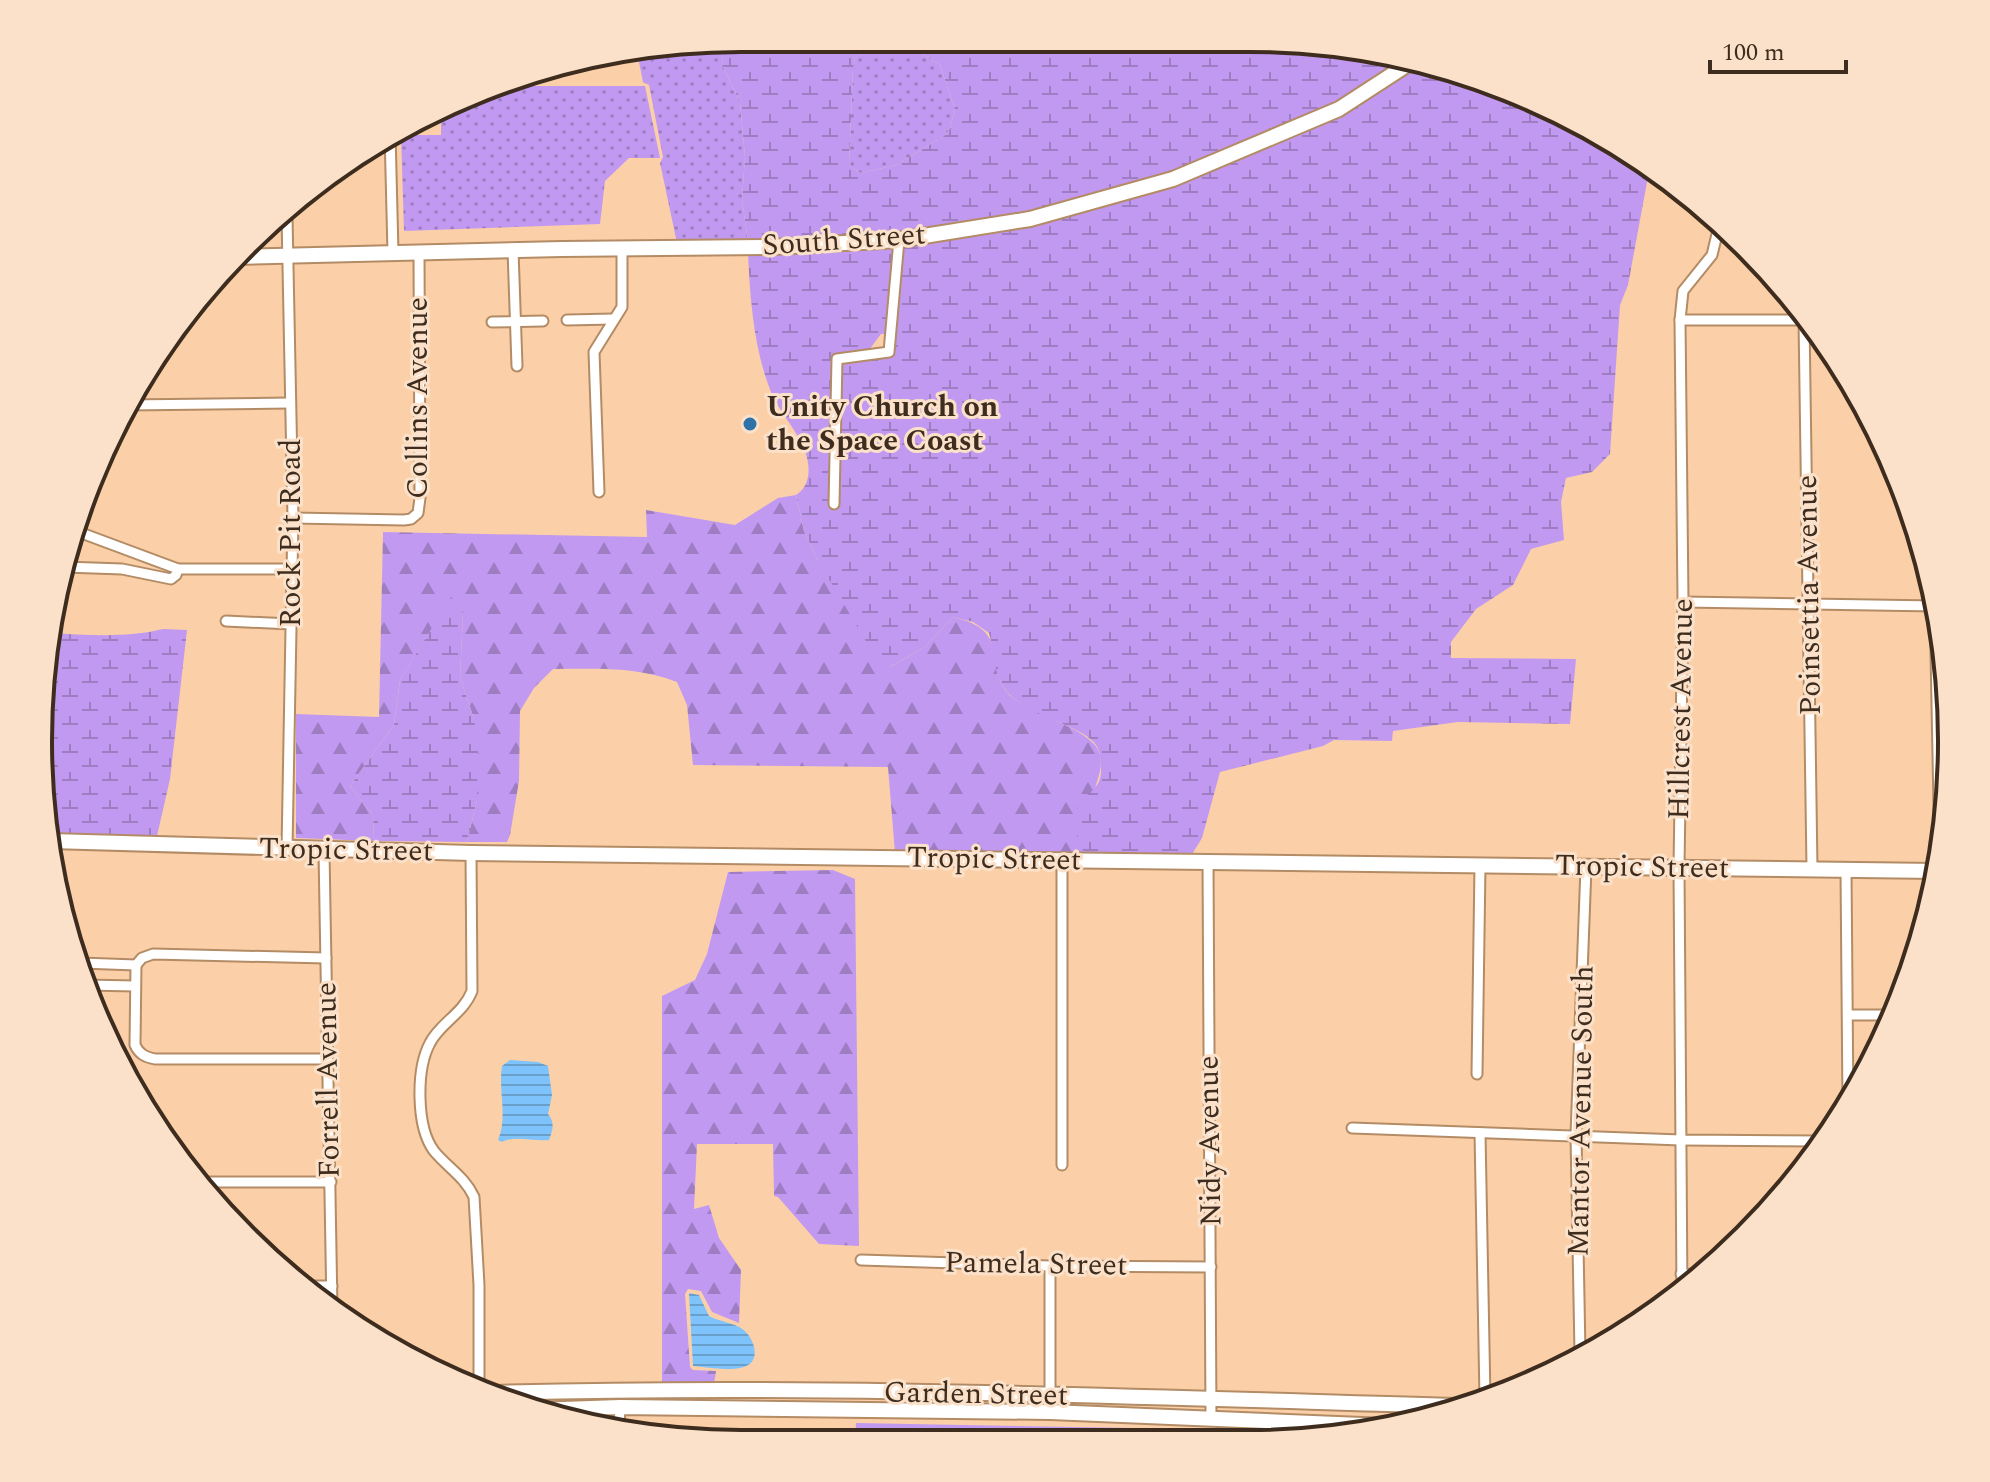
<svg xmlns="http://www.w3.org/2000/svg" width="1990" height="1482" font-family="Spectral,serif">
<style>
.grass{fill:url(#grass-dots)}
.forest{fill:url(#forest-firs)}
.wetland{fill:url(#wetland-marsh);fill-rule:evenodd}
.cemetery{fill:url(#cemetery-stones)}
.water{fill:url(#water-rules)}
.lines{fill:none;stroke-linecap:round;stroke-linejoin:round}
.street-casing{stroke:#b38b65;stroke-width:13}
.secondary-casing{stroke:#b38b65;stroke-width:18}
.primary-casing{stroke:#b38b65;stroke-width:18}
.street{stroke:#fff;stroke-width:9}
.secondary{stroke:#fff;stroke-width:14}
.primary{stroke:#fff;stroke-width:14}
.poi-dot{fill:#2d73a8;stroke:#fbe1c9;stroke-width:3}
.labels{text-anchor:middle;dominant-baseline:central;stroke-width:6;stroke-linejoin:round;paint-order:stroke}
.street-label{font-size:30px;fill:#3e2d1e;stroke:#fbe1c9}
.poi-label{font-size:30px;font-weight:bold;fill:#3e2d1e;stroke:#fbe1c9;text-anchor:start}
.rim{fill:none;stroke:#3e2d1e;stroke-width:4}
</style>
<defs>
<pattern id="grass-dots" width="8" height="8" patternUnits="userSpaceOnUse" patternTransform="scale(2)"><rect width="8" height="8" fill="#c199f1"/><path d="M2 2h.1M6 6h.1" fill="none" stroke="#9e7dc3" stroke-width="1.8" stroke-linecap="round"/></pattern>
<pattern id="forest-firs" width="22" height="20" patternUnits="userSpaceOnUse" patternTransform="scale(2)"><rect width="22" height="20" fill="#c199f1"/><path d="M5 1l3.5 6h-7zM16 11l3.5 6h-7z" fill="#9e7dc3"/></pattern>
<pattern id="wetland-marsh" width="20" height="14" patternUnits="userSpaceOnUse" patternTransform="scale(2)"><rect width="20" height="14" fill="#c199f1"/><path d="M1 5h8M5 5V1M11 12h8M15 12V8" fill="none" stroke="#9e7dc3"/></pattern>
<pattern id="cemetery-stones" width="16" height="16" patternUnits="userSpaceOnUse" patternTransform="scale(2)"><rect width="16" height="16" fill="#c199f1"/><path d="M2 7V4a2 2 0 0 1 4 0v3zM10 15v-3a2 2 0 0 1 4 0v3z" fill="#9e7dc3"/></pattern>
<pattern id="water-rules" width="6" height="5" patternUnits="userSpaceOnUse" patternTransform="scale(2)"><rect width="6" height="5" fill="#7ec3fb"/><path d="M0 2.5h6" fill="none" stroke="#699fcb"/></pattern>
</defs>
<rect width="100%" height="100%" fill="#fbd0a8"/>
<!-- grass -->
<g class="grass">
<polygon points="723,40 722,65 740,102 745,157 742,199 748,242 677,243 660,163 663,157 649,85 643,82 637,52"/>
<polygon points="871,45 919,52 940,65 955,109 950,129 944,136 896,165 861,173 852,168 849,162 853,70 855,58"/>
<polygon points="500,86 645,86 660,158 629,158 605,181 600,224 404,231 401,135 441,135 441,111"/>
</g>
<!-- forest -->
<g class="forest">
<path d="M796 495 804 531 817 559 890 667 925 647 953 617C1016 631 979 668 1013 698 1033 715 1092 730 1099 752 1104 769 1097 778 1094 793 1089 812 1090 834 1088 854L895 853 888 767 693 765 687 705 677 682C635 666 597 669 553 669L534 688 520 711 519 781 510 835 507 842H467L477 800 474 719 460 677 463 612 451 598 400 680 394 725 350 786 373 815 374 841 296 838V714L379 717 383 532 647 537 646 510 735 525 778 498Z"/>
<polygon points="833,870 855,879 859,1246 819,1244 778,1197 774,1196 773,1144 697,1144 694,1209 709,1205 719,1238 741,1270 739,1323 712,1312 701,1291 688,1289 685,1294 690,1367 693,1370 716,1371 714,1384 662,1384 662,996 695,980 707,954 728,872"/>
</g>
<!-- wetland -->
<g class="wetland">
<path d="M741 38 1295 39 1408 58 1337 104 1172 174 1029 214 899 235 748 242 742 199 745 157 740 102 722 65 723 40ZM871 45 919 52 940 65 955 109 950 129 944 136 896 165 861 173 852 168 849 162 853 70 855 58Z"/>
<path d="M1423 61 1640 157 1650 166 1628 285 1620 305 1610 454 1592 472 1566 478 1561 502 1564 540 1531 549 1513 585 1476 609 1451 642V658L1576 659 1570 724 1458 722 1393 731 1392 741 1334 740 1323 746 1220 772 1202 838 1191 856 1089 855 1079 847 1076 828 1078 801C1091 793 1102 785 1101 769 1100 760 1101 752 1096 745 1084 727 1031 716 1011 696 993 679 995 655 989 633L973 622 953 617 925 647 888 668 867 643 817 559 804 531 796 495C807 488 810 476 808 463 805 438 781 416 771 392 754 350 750 299 748 253L894 246 886 334H881L869 350 837 354 832 359 829 508 838 509 841 364 889 357 894 353 904 245 1031 224 1340 114Z"/>
<polygon points="451,597 463,612 460,677 474,719 478,744 477,800 467,842 374,841 373,815 350,786 394,725 400,680"/>
<path d="M163 629 187 630 170 779 157 836 153 839 49 836 40 787 50 633C86 635 128 638 163 629Z"/>
</g>
<!-- cemetery -->
<polygon class="cemetery" points="856,1423 1134,1428 1133,1439 855,1441"/>
<!-- water -->
<g class="water">
<path d="M510 1060 538 1062 548 1066 552 1095 548 1114C555 1123 553 1129 549 1140 534 1142 515 1135 502 1142L498 1140C508 1118 498 1090 502 1066Z"/>
<path d="M689 1293 699 1295 709 1316C718 1321 730 1322 739 1327 747 1331 752 1339 754 1347 761 1379 712 1367 693 1366Z"/>
</g>
<g class="lines">
<defs>
<g id="street">
<polyline points="390,132 393,253"/>
<polyline points="513,250 517,366"/>
<polyline points="567,320 613,319"/>
<polyline points="1680,320 1811,320"/>
<polyline points="1804,320 1812,869"/>
<polyline points="492,322 543,321"/>
<polyline points="127,405 290,403"/>
<polyline points="599,492 594,352 622,307 622,249"/>
<polyline points="834,504 837,359 889,352 899,240"/>
<polyline points="293,518 404,520 411,519 418,513 420,498 419,252"/>
<polyline points="76,531 178,569 292,569"/>
<polyline points="64,567 122,569 171,579 176,575 178,569"/>
<polyline points="1935,601 1940,859"/>
<polyline points="1683,602 1936,606"/>
<polyline points="226,621 291,624"/>
<polyline points="287,849 293,518 287,216"/>
<polyline points="324,851 332,1309"/>
<path d="M471 853 472 991C463 1014 440 1023 430 1043 416 1069 416 1127 434 1151 447 1167 465 1177 474 1197L479 1285V1387"/>
<polyline points="1208,862 1211,1420"/>
<polyline points="1846,870 1848,1106"/>
<polyline points="75,965 81,963 136,965"/>
<path d="M136 965 135 1045C139 1054 145 1057 155 1059H327"/>
<polyline points="136,965 142,958 153,954 326,958"/>
<polyline points="85,985 135,986"/>
<polyline points="1848,1015 1893,1015"/>
<polyline points="1477,1074 1480,865"/>
<polyline points="1352,1128 1681,1140 1823,1141"/>
<polyline points="1480,1133 1485,1399"/>
<polyline points="1062,1165 1062,860"/>
<polyline points="195,1182 331,1182"/>
<polyline points="861,1260 1050,1266 1211,1267"/>
<polyline points="1681,1274 1703,1275"/>
<polyline points="301,1286 332,1286"/>
<polyline points="1682,1294 1679,868 1683,600 1680,320 1683,291 1712,255 1718,230"/>
<polyline points="1580,1354 1576,1135 1586,867"/>
<polyline points="1050,1412 1050,1266"/>
<polyline points="619,1430 620,1405"/>
</g>
<g id="secondary">
<polyline points="237,257 562,249 772,247 899,240 1030,219 1173,179 1339,109 1416,59"/>
<polyline points="50,841 471,853 1937,871"/>
</g>
<g id="primary">
<path d="M493 1393C815 1384 1137 1397 1459 1406"/>
<polyline points="534,1410 620,1407 1050,1412 1387,1426"/>
</g>
</defs>
<!-- street casing -->
<use href="#street" class="street-casing"/>
<!-- secondary casing -->
<use href="#secondary" class="secondary-casing"/>
<!-- primary casing -->
<use href="#primary" class="primary-casing"/>
<!-- street -->
<use href="#street" class="street"/>
<!-- secondary -->
<use href="#secondary" class="secondary"/>
<!-- primary -->
<use href="#primary" class="primary"/>
</g>
<!-- markers -->
<circle class="poi-dot" cx="750" cy="424" r="8"/>
<g class="labels">
<!-- street labels -->
<g class="street-label">
<text transform="translate(844 240) rotate(-4)">South Street</text>
<text transform="translate(418 398) rotate(-90)">Collins Avenue</text>
<text transform="translate(291 533) rotate(-90)">Rock Pit Road</text>
<text transform="translate(1809 595) rotate(-91)">Poinsettia Avenue</text>
<text transform="translate(1681 709) rotate(-89)">Hillcrest Avenue</text>
<text transform="translate(346 850) rotate(1)">Tropic Street</text>
<text transform="translate(994 859) rotate(1)">Tropic Street</text>
<text transform="translate(1642 867) rotate(1)">Tropic Street</text>
<text transform="translate(328 1080) rotate(-91)">Forrell Avenue</text>
<text transform="translate(1581 1111) rotate(-89)">Mantor Avenue South</text>
<text transform="translate(1210 1141) rotate(-91)">Nidy Avenue</text>
<text transform="translate(1036 1264) rotate(1)">Pamela Street</text>
<text transform="translate(976 1394) rotate(1)">Garden Street</text>
</g>
<!-- poi labels -->
<g class="poi-label">
<text x="766" y="407">Unity Church on<tspan x="766" dy="34">the Space Coast</tspan></text>
</g>
</g>
<!-- crop -->
<path d="M0 0H1990V1482H0ZM741 52H1249A689 689 0 0 1 1938 741V741A689 689 0 0 1 1249 1430H741A689 689 0 0 1 52 741V741A689 689 0 0 1 741 52Z" fill="#fbe1c9" fill-rule="evenodd"/>
<path class="rim" d="M741 52H1249A689 689 0 0 1 1938 741V741A689 689 0 0 1 1249 1430H741A689 689 0 0 1 52 741V741A689 689 0 0 1 741 52Z"/>
<!-- scale -->
<path d="M1710 60v12h136v-12" fill="none" stroke="#3e2d1e" stroke-width="4"/>
<text x="1722" y="60" font-size="24" fill="#3e2d1e" stroke="#fbe1c9" stroke-width="6" paint-order="stroke">100 m</text>
</svg>
